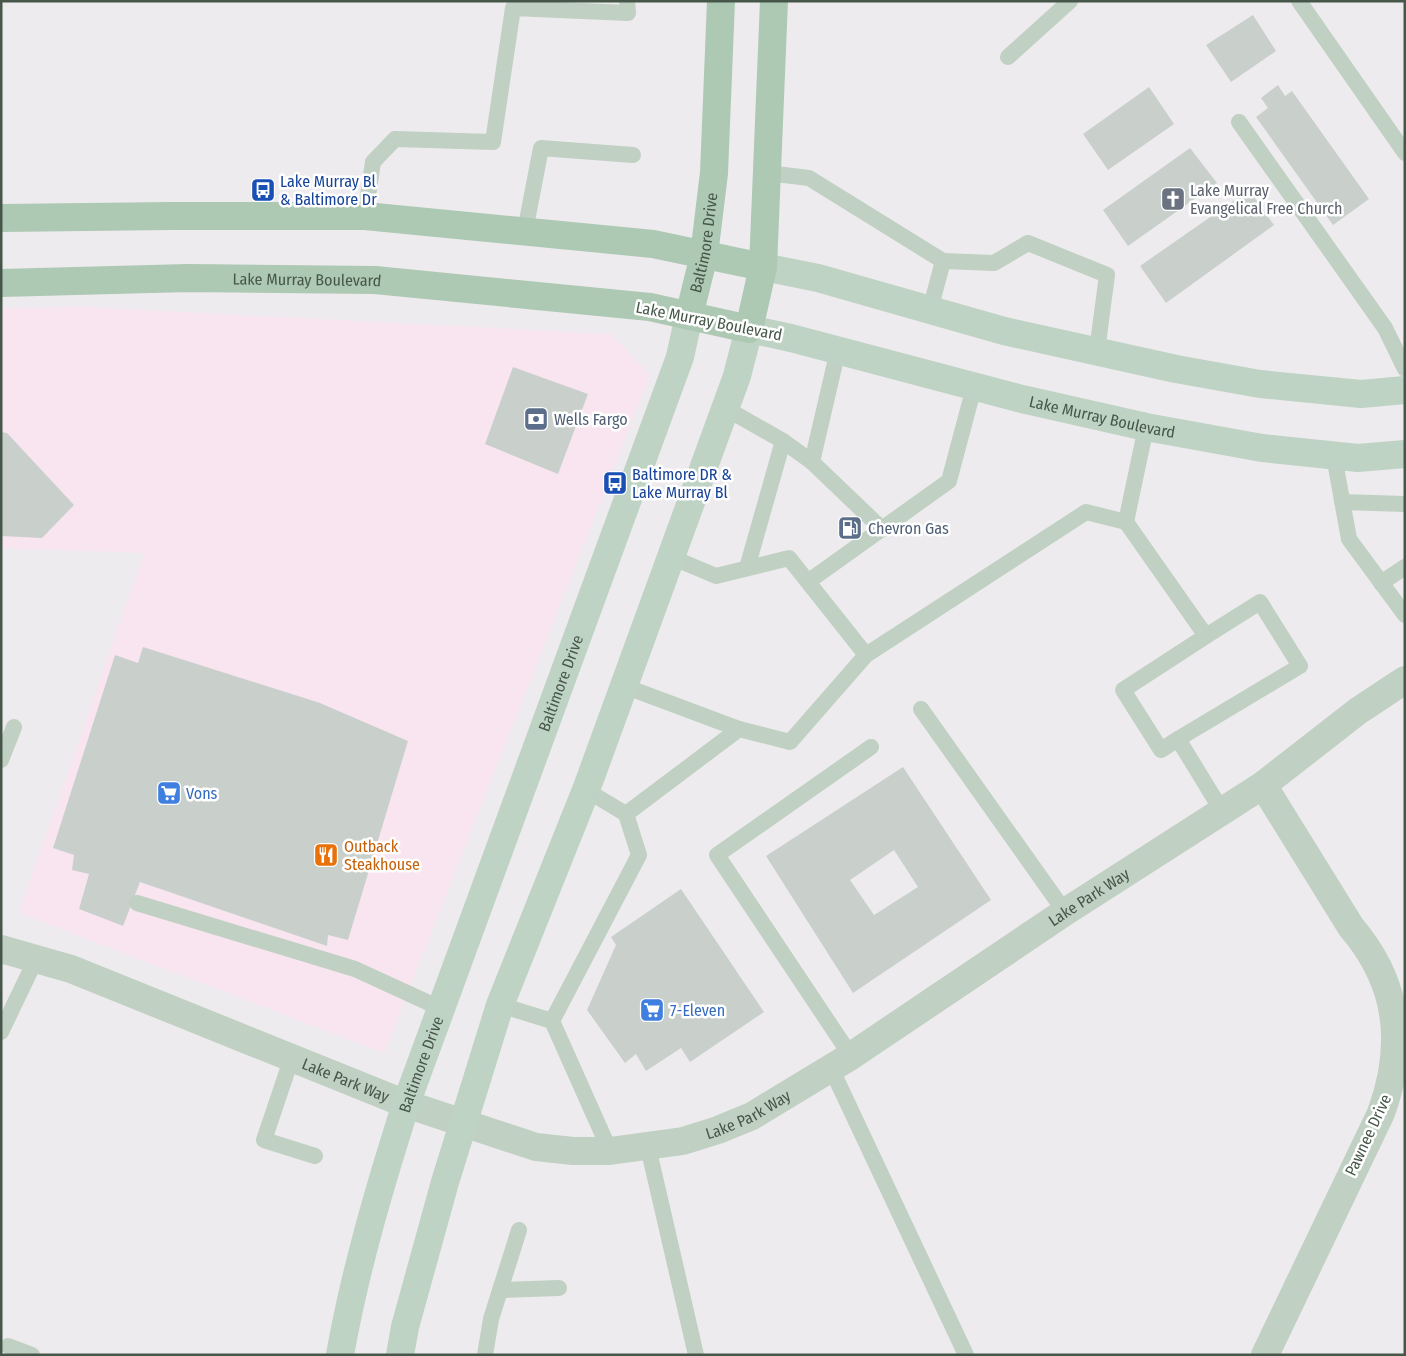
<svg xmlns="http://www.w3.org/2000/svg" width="1406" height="1356" font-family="'Fira Sans Condensed',sans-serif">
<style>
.commercial{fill:#f9e5f0}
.building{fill:#c9d0cc;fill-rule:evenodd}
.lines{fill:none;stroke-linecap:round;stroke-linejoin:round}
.service{stroke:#c0d0c2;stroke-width:16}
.minor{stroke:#c0d0c2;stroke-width:28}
.tertiary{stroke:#c0d0c2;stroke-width:28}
.secondary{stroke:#bfd3c4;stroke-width:28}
.primary{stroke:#adc8b3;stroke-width:28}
.labels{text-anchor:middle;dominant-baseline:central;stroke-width:5;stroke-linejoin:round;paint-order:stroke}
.transit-label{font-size:16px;fill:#164399;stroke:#fff;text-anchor:start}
.worship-label{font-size:16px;fill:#5b616d;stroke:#fff;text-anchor:start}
.street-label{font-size:16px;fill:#465749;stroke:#fff}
.service-label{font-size:16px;fill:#4e5e75;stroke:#fff;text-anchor:start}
.shop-label{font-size:16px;fill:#366cbe;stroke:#fff;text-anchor:start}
.food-label{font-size:16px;fill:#c56008;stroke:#fff;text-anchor:start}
</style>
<rect width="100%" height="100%" fill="#edebee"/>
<!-- commercial -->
<polygon class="commercial" points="82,307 611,334 650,375 384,1053 19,913 144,553 1,548 1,308"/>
<!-- building -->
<g class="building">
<polygon points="1253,15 1276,51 1231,82 1206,45"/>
<polygon points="1278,85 1285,96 1292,91 1369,199 1333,225 1256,117 1268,108 1261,98"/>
<polygon points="1149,87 1174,124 1108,170 1083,134"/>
<polygon points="1190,148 1217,183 1128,246 1103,210"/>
<polygon points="1249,190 1274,225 1166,303 1140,266"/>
<polygon points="513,367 588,394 558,474 485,444"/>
<polygon points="1,432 7,433 74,505 42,538 1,536"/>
<polygon points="143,647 320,703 408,741 348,940 328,935 327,946 140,882 123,926 79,909 89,874 72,870 74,855 53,848 115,655 138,663"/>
<path d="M903 767 991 900 853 993 766 856ZM894 850 918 887 874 915 850 880Z"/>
<polygon points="681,889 764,1012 690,1062 681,1048 646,1071 636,1054 625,1063 587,1010 616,945 611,937"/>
</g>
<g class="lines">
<!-- service -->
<g class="service">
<polyline points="1299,1 1405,153"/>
<polyline points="1008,57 1070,1"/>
<polyline points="1239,122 1385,328 1405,369"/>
<polyline points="767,173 809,178 943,261 930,310"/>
<polyline points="365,216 373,162 395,139 493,142 513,8 628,13 627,1"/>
<polyline points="525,231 541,148 633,155"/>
<polyline points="943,261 994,263 1028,243 1107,275 1097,351"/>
<polyline points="838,350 812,462 882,529"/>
<polyline points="725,408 783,441 812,462"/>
<polyline points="1334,456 1349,539 1405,615"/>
<polyline points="1342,502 1405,504"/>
<polyline points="1126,522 1206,636 1260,602 1300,666 1178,739 1222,811"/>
<polyline points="671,557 716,576 789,558 866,655"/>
<polyline points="747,568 783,441"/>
<polyline points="809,581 949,481 974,387"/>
<polyline points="1381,583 1405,567"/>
<polyline points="624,686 739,729"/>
<polyline points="921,709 1065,912"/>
<polyline points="1178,739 1161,750 1123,690 1206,636"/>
<polyline points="1,760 14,727"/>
<polyline points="626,814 739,729 790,742 866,655 1086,512 1126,522 1146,427"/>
<polyline points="137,903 355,969 442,1009"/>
<polyline points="500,1005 552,1021 610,1151"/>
<polyline points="552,1021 639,855 626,814 586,790"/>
<polyline points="1,1032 36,959"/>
<polyline points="851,1056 717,855 871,747"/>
<polyline points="292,1057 264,1140 315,1156"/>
<polyline points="831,1068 966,1355"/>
<polyline points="648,1147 696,1355"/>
<polyline points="500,1290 559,1288"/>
<polyline points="8,1346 32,1355"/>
<polyline points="485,1355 491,1319 519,1230"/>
</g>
<!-- minor -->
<path class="minor" d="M1263 785 1351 927C1399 983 1406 1044 1381 1113L1265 1355"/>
<!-- tertiary -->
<path class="tertiary" id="s1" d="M1 949 71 969 406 1104 536 1147 573 1151H610L683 1141 718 1130 752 1116 851 1056 1065 912 1263 785 1358 711 1405 680"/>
<!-- secondary -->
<g class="secondary">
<polyline points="763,267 818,278 1004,331 1176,369 1260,384 1361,394 1405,390"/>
<path id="s2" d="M340 1355C355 1270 380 1186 406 1104L680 357 689 316"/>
<path id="s3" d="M400 1355 405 1327 445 1182 500 1005 586 790 737 376 749 329 791 338 1022 399 1146 427 1262 448 1358 458 1405 454"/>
</g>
<!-- primary -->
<g class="primary">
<polyline points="1,218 171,216 365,216 653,244 763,267"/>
<path id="s4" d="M1 283 188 278 375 280 650 307 749 329 763 267 774 1"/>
<path id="s5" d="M689 316 704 255 714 173 721 1"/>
</g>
</g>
<!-- icons -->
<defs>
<symbol id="bus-square" viewBox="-11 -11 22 22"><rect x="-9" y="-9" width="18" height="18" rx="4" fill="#1a4fb4" stroke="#fff"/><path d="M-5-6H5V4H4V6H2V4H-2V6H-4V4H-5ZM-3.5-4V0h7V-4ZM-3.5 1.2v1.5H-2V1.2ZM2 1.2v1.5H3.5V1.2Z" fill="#fff"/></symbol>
<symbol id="church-square" viewBox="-11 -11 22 22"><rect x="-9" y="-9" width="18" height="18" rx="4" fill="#6b7280" stroke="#fff"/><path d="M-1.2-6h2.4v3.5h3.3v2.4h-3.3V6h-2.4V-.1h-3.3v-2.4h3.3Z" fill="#fff"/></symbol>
<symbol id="bank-square" viewBox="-11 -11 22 22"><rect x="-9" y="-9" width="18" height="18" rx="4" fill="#5c6f8a" stroke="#fff"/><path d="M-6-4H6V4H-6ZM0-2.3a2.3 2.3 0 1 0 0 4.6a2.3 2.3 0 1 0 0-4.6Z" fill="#fff"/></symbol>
<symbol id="fuel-square" viewBox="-11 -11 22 22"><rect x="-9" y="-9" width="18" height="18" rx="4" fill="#5c6f8a" stroke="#fff"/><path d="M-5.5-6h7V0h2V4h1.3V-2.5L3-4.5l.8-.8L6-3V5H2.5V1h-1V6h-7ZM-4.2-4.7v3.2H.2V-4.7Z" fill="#fff"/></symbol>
<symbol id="supermarket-square" viewBox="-11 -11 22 22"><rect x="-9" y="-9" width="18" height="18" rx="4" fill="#3f7fe0" stroke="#fff"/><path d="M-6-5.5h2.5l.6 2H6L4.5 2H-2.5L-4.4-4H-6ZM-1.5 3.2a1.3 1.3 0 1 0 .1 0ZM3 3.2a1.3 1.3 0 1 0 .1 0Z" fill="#fff"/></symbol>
<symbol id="restaurant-square" viewBox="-11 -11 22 22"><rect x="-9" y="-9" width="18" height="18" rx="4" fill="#e8710a" stroke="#fff"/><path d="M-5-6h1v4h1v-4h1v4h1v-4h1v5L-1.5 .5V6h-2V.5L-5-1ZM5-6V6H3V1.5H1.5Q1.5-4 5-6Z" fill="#fff"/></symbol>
</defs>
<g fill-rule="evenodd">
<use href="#bus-square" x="249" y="176" width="28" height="28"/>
<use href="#church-square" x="1159" y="185" width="28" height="28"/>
<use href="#bank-square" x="522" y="405" width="28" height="28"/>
<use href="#bus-square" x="601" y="469" width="28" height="28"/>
<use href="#fuel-square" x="836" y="514" width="28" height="28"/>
<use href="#supermarket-square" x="155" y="779" width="28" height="28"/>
<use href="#restaurant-square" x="312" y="841" width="28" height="28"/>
<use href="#supermarket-square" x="638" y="996" width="28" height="28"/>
</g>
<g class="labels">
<!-- transit labels -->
<g class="transit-label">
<text x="280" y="181">Lake Murray Bl<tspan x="280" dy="18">&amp; Baltimore Dr</tspan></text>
<text x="632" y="474">Baltimore DR &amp;<tspan x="632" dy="18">Lake Murray Bl</tspan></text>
</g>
<!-- worship labels -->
<g class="worship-label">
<text x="1190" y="190">Lake Murray<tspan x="1190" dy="18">Evangelical Free Church</tspan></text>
</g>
<!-- street labels -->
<g class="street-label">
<text stroke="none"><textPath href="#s5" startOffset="75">Baltimore Drive</textPath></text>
<text stroke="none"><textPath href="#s4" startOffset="306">Lake Murray Boulevard</textPath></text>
<text transform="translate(709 321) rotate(11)">Lake Murray Boulevard</text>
<text stroke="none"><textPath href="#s3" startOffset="1449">Lake Murray Boulevard</textPath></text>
<text stroke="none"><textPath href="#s2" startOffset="708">Baltimore Drive</textPath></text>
<text stroke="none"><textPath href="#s1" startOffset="1194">Lake Park Way</textPath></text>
<text stroke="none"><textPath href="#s2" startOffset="302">Baltimore Drive</textPath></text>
<text stroke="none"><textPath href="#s1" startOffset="369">Lake Park Way</textPath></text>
<text stroke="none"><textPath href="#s1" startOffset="789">Lake Park Way</textPath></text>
<text transform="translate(1368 1135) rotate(-65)">Pawnee Drive</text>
</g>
<!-- service labels -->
<g class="service-label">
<text x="554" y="419">Wells Fargo</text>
<text x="868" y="528">Chevron Gas</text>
</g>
<!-- shop labels -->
<g class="shop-label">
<text x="186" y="793">Vons</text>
<text x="670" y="1010">7-Eleven</text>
</g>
<!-- food labels -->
<g class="food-label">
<text x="344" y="846">Outback<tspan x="344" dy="18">Steakhouse</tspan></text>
</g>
</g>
<!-- border -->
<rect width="1406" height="1356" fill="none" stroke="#465749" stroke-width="5"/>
</svg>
